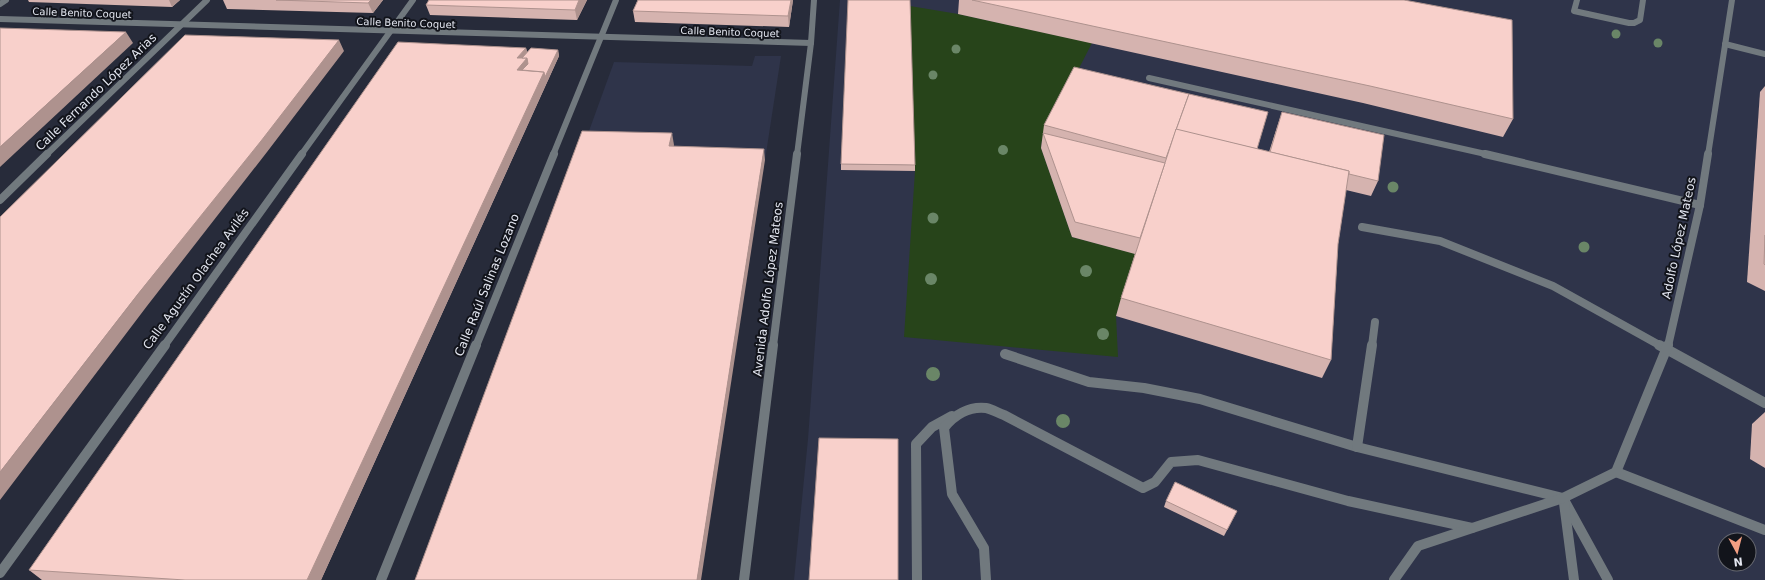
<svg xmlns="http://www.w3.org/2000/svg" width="1765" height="580" font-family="'DejaVu Sans',sans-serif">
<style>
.built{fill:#2f344a;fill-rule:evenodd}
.green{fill:#27441a}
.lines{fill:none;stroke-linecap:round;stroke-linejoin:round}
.service-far2{stroke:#71797e;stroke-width:6}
.service-far1{stroke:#71797e;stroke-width:8}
.service{stroke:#71797e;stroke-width:10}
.minor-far2{stroke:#71797e;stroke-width:6}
.minor-far1{stroke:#71797e;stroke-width:8}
.minor{stroke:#71797e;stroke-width:10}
.tertiary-far2{stroke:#71797e;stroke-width:6}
.tertiary-far1{stroke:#71797e;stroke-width:8}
.tertiary{stroke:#71797e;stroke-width:10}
.tree{fill:#6a8667}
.wall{fill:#d5b3af}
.shaded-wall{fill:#ae928e}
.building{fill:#f8d0cb;stroke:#ae928e}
.labels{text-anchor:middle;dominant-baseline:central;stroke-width:4;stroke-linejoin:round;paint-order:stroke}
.far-street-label{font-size:10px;fill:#e3e6f0;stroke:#12141b}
.street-label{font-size:12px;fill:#e3e6f0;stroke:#12141b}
</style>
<rect width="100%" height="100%" fill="#272b3a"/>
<!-- built -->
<g class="built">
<path d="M840 0H1765V580H794L808 439ZM1725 540H1749V564H1725Z"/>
<polygon points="755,56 781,56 765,160 671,157 674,145 585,142 614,62 752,66"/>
</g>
<!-- green -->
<polygon class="green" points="910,6 958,14 1092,43 1042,140 1041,148 1072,237 1136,254 1116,316 1118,357 904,337 915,171"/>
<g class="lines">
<!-- service-far2 -->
<g class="service-far2">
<polyline points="1577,0 1574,11 1629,23 1634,23 1640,20 1643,0"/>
<polyline points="1725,44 1765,54"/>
<polyline points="1149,78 1490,155"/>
</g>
<!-- service-far1 -->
<g class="service-far1">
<polyline points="1485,154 1700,205"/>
<polyline points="1362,227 1440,241 1553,286 1661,346"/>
<polyline points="1372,346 1375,322"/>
</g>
<!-- service -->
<g class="service">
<polyline points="1659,345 1765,403"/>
<polyline points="1005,354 1089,382 1144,388 1200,399 1357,447 1563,498 1608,580"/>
<polyline points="1357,447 1372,345"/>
<polyline points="1616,472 1765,530"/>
<polyline points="1564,503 1574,580"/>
<polyline points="917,580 916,444 932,427 952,416"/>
<path d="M986 580 984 548 952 494 944 428C954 415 969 406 986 408 992 409 998 413 1004 415L1143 488 1155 482 1171 462 1198 460 1348 501 1472 528"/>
</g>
<!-- minor-far2 -->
<g class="minor-far2">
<polyline points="0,4 6,0"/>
<polyline points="46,155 207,0"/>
<polyline points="301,155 413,0"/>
<polyline points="553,155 616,0"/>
<polyline points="797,155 811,43"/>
</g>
<!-- minor-far1 -->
<g class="minor-far1">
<polyline points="0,200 47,154"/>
<polyline points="164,346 302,154"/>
<polyline points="476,346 554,154"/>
<polyline points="773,346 797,154"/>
</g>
<!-- minor -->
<g class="minor">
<polyline points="0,573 165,345"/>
<polyline points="381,580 476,345"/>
<polyline points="744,580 773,345"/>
</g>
<!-- tertiary-far2 -->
<g class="tertiary-far2">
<polyline points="0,19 811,43 814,0"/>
<polyline points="1708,155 1732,0"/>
</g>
<!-- tertiary-far1 -->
<polyline class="tertiary-far1" points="1668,346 1700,205 1708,154"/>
<!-- tertiary -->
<polyline class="tertiary" points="1394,580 1418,546 1563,498 1616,472 1668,345"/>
</g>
<!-- trees -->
<g class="tree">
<circle cx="1616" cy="34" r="4.5"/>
<circle cx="1658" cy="43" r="4.5"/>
<circle cx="956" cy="49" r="4.5"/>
<circle cx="933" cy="75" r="4.5"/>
<circle cx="1003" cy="150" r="5"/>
<circle cx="1393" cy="187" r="5.5"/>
<circle cx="933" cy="218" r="5.5"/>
<circle cx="1584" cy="247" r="5.5"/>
<circle cx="1086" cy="271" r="6"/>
<circle cx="931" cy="279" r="6"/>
<circle cx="1103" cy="334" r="6"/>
<circle cx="933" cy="374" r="7"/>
<circle cx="1063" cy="421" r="7"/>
</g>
<!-- wall -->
<g class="wall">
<polygon points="28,0 180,0 172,7 29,2"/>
<polygon points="223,0 383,0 373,13 227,9"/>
<polygon points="429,0 587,0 577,20 430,15 426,5"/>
<polygon points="638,0 793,0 789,27 635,22 633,11"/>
<polygon points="959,0 1404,0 1513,119 1503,137 1363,103 958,14"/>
<polygon points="526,48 527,52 558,50 559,56 321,580 42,580 29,570"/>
<polygon points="1765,86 1765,291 1747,282 1760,92"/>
<polygon points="1282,112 1378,181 1371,196 1346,190 1338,244 1331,360 1322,378 1116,316 1121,298 1135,254 1072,237 1041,148 1044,125 1257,149 1269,152 1277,127"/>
<polygon points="841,164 915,165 915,171 841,170"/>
<polygon points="1765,412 1765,468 1750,459 1752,424"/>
<polygon points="1166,501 1237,511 1224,536 1164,507"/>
</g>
<!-- shaded-wall -->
<g class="shaded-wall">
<polygon points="169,0 180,0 172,7"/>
<polygon points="371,0 383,0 373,13 368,3"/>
<polygon points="579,0 587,0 577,20 575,10"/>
<polygon points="791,0 793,0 789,27 788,16"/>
<polygon points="126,32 133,43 0,167 0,147"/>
<polygon points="339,40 344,51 267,152 147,306 0,500 0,472 138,294"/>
<polygon points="526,48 529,58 530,69 525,75 517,70 517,58"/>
<polygon points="558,50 559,56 321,580 307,580 544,72"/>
<polygon points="672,133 674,145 671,157 669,146"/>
<polygon points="764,149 765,160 701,580 697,580"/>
</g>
<!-- building -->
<g class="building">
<polygon points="276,0 371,0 368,3"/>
<polygon points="429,0 579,0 575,10 426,5"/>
<polygon points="638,0 791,0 788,16 633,11"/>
<polygon points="848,0 910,0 915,165 841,164"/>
<polygon points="972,0 1404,0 1512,20 1513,119 1370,86"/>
<polygon points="0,28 126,32 0,147"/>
<polygon points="185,35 339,40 261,141 138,294 0,472 0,217"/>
<polygon points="398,42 526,48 517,58 527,58 517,70 544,72 307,580 185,580 29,570"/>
<polygon points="531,48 558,50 545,77 544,72 522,70 528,64 527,58 522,58"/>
<polygon points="1074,67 1189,94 1166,158 1044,125"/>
<polygon points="1189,94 1268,112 1257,149 1176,130"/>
<polygon points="1282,112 1384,135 1378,181 1349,174 1349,171 1270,152"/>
<polygon points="1176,129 1349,171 1338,244 1331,360 1121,298"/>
<polygon points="582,131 672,133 669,146 764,149 697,580 415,580"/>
<polygon points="1043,133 1165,163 1140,238 1075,222"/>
<polygon points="1765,235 1765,265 1764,264"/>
<polygon points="819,438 898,439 898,580 809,580"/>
<polygon points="1175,482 1237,511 1227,530 1166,501"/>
</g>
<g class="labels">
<!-- far-street labels -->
<g class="far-street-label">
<text transform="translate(82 13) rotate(2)">Calle Benito Coquet</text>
<text transform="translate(406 23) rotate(2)">Calle Benito Coquet</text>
<text transform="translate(730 32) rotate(2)">Calle Benito Coquet</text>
</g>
<!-- street labels -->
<g class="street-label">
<text transform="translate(96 92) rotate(-44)">Calle Fernando López Arias</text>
<text transform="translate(1679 238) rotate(-78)">Adolfo López Mateos</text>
<text transform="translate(196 279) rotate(-54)">Calle Agustín Olachea Avilés</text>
<text transform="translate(487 285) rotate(-68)">Calle Raúl Salinas Lozano</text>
<text transform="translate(768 289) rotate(-83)">Avenida Adolfo López Mateos</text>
</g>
</g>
<!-- north arrow -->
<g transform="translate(1737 552) rotate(173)"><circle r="19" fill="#12141b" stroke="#666870"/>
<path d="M0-3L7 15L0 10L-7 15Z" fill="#f39f83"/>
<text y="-6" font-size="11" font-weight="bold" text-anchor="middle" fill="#e3e6f0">N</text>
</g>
</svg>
